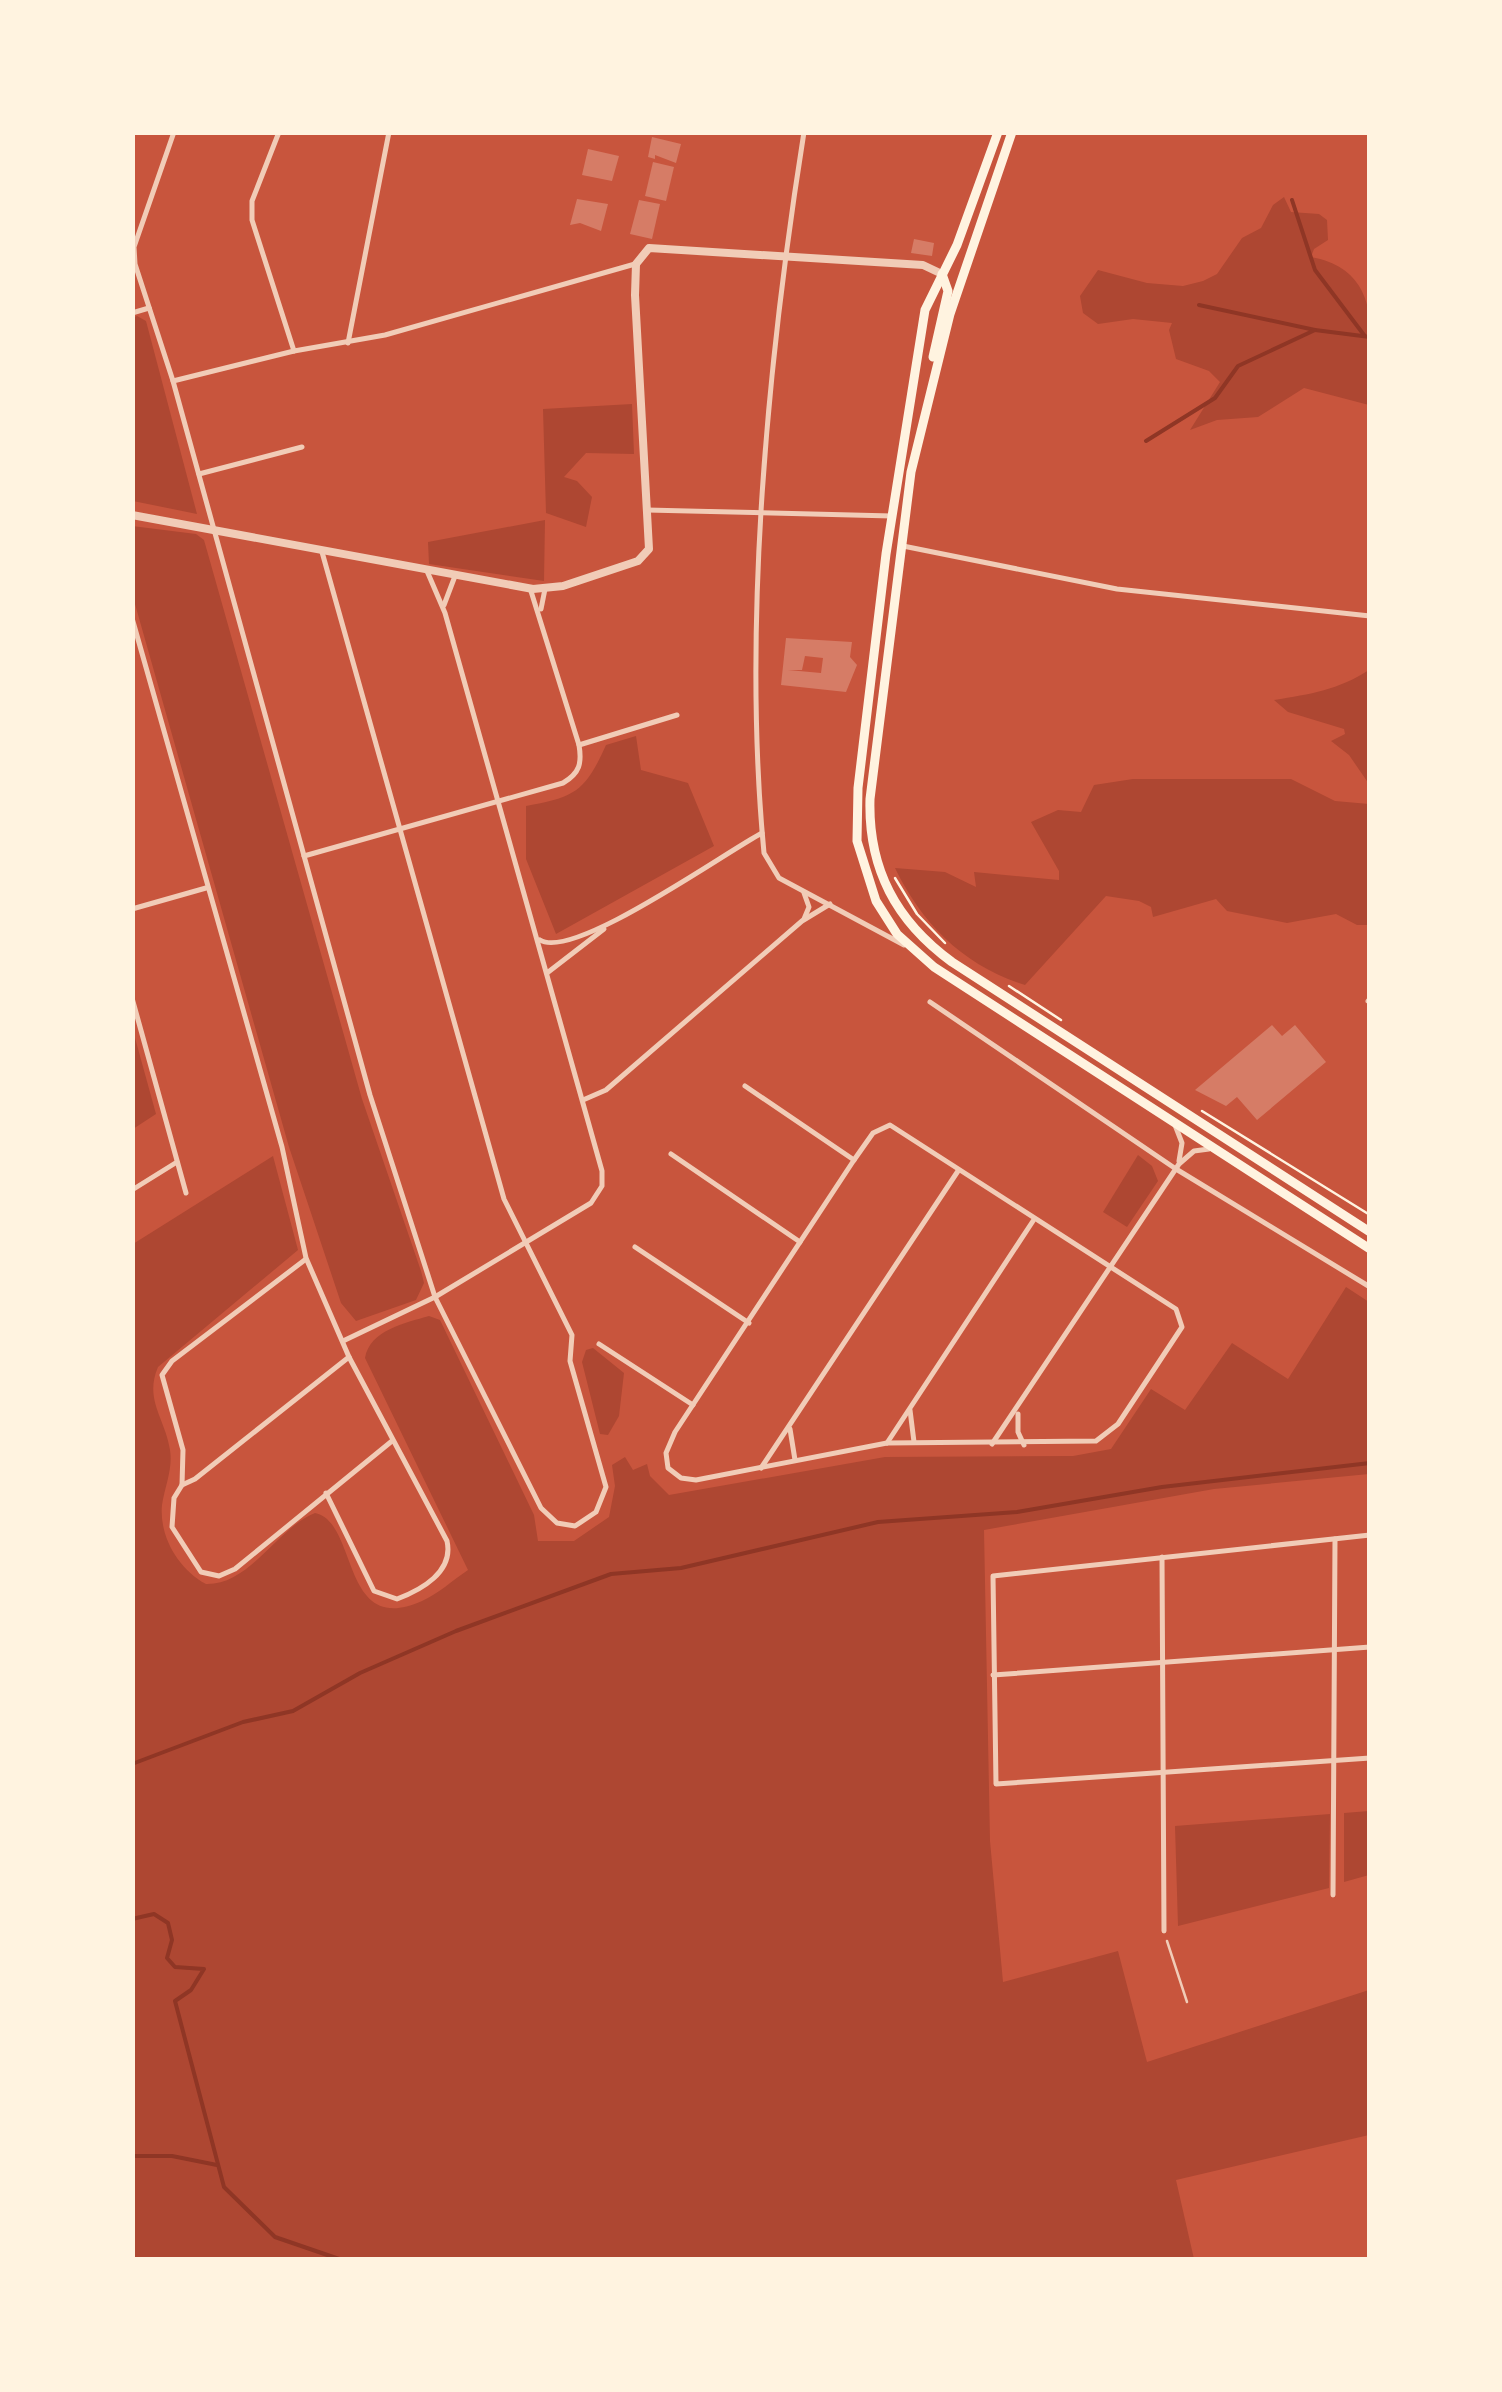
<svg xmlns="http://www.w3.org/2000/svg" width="1502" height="2392" font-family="'Space Grotesk',sans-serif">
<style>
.green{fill:#ae4732}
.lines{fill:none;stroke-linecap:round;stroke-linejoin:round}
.stream{stroke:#8f3625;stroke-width:4}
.building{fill:#d67c66;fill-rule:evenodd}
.path{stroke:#fff3e0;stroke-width:2.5}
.service{stroke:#f1ccb7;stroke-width:2.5}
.minor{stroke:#f1ccb7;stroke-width:5}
.tertiary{stroke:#f1ccb7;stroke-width:8}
.primary{stroke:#fff3e0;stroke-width:9}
</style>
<rect width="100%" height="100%" fill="#c8553d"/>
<!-- green -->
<g class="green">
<path d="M1284 197 1291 212 1319 214 1327 220 1328 240 1314 249 1311 257C1388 271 1370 345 1369 405L1304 388 1258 417 1217 420 1190 430 1220 382 1209 371 1176 359 1169 330 1172 323 1133 319 1098 324 1083 313 1080 296 1098 270 1147 283 1183 286 1203 281 1217 274 1242 238 1261 228 1273 205Z"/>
<polygon points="137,316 146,321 197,514 133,501 132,318"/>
<polygon points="632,404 634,454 586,453 564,477 577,481 592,497 586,527 546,513 543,409"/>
<polygon points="545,520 544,581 429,564 428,542"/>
<polygon points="132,526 196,534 204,540 362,1099 421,1271 424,1283 416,1300 356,1321 341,1303 289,1147 133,597"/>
<path d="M1369 670H1370L1369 784 1349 755 1331 741 1345 734 1344 729 1288 712 1274 700C1311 694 1338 690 1369 670Z"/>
<path d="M636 736 641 770 688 783 714 846 556 934 526 859V806C575 797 585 792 606 745Z"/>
<path d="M1133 779H1291L1335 801 1369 804V925H1357L1336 914 1287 923 1227 911 1216 899 1153 917 1151 907 1139 901 1106 896 1025 985C964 966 922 924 895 868L945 872 976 887 974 872 1059 880V871L1031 822 1058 810 1081 812 1094 785Z"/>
<polygon points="132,1027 156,1114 133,1129 132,1129"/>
<polygon points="1138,1155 1152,1166 1158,1181 1127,1227 1103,1212"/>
<path d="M273 1156 298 1250 158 1367C144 1400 165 1418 170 1450 173 1469 165 1486 162 1505 159 1536 178 1569 206 1584 250 1585 277 1528 315 1513 359 1522 340 1638 422 1601 438 1594 453 1580 468 1570L365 1358C370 1330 405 1323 429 1316L440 1320 534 1515 538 1541H574L609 1517 615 1486 612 1465 625 1457 633 1470 647 1464 650 1476 669 1495 885 1457 1073 1456 1111 1449 1151 1389 1185 1410 1232 1343 1288 1379 1346 1287 1369 1302V1474L1214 1489 984 1530 990 1841 1003 1982 1118 1951 1147 2062 1369 1990V2135L1176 2180 1194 2259H133V1244Z"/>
<polygon points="593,1348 624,1373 619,1416 608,1435 600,1434 582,1362 586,1350"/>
<polygon points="1369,1811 1369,1875 1344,1882 1344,1813"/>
<polygon points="1330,1814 1329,1888 1178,1926 1175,1826"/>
</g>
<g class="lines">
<!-- stream -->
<g class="stream">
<polyline points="1292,200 1315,270 1364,335"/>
<polyline points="1199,305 1315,330 1370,337"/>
<polyline points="1146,441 1215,398 1238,366 1315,330"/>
<polyline points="132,1764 243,1722 293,1711 360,1673 456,1631 611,1574 681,1568 878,1522 1017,1512 1162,1487 1370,1463"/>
<polyline points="132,1919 154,1914 168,1923 172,1940 167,1958 175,1967 204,1969 191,1990 175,2001 224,2187 275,2237 342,2260"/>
<polyline points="132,2156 172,2156 217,2165"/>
</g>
</g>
<!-- building -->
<g class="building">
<polygon points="652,137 681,144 676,163 655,155 655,159 648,157"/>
<polygon points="588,149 619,156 612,181 582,175"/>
<polygon points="653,162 674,167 666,201 645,196"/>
<polygon points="577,199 608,204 601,231 580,223 570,225"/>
<polygon points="639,200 660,204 652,239 630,234"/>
<polygon points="914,239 934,243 932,256 911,253"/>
<path d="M786 638 852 642 850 657 857 665 846 692 781 685ZM805 656 823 658 821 673 788 670H802Z"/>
<polygon points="1272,1025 1282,1036 1295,1025 1326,1062 1257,1120 1237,1097 1226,1106 1195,1090"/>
</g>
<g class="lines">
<!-- path -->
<g class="path">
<polyline points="895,878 917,914 945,943"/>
<polyline points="1009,986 1061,1020"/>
<polyline points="1202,1111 1370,1215"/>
</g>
<!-- service -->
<polyline class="service" points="1167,1941 1187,2002"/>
<!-- minor -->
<g class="minor">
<polyline points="174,132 134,247 135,264 173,381 370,1095 435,1297 541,1508 557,1523 575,1526 596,1512 606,1487 570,1361 572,1335 504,1199 322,552"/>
<polyline points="279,132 252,201 252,220 294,351"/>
<path d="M804 132C768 358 742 625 764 853L779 878 904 945"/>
<polyline points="132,313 149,308"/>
<polyline points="348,343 389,132"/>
<polyline points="173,381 294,351 385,335 635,264"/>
<polyline points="199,474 302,447"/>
<polyline points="647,510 892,516"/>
<polyline points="903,546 1117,589 1370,616"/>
<polyline points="444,605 455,576"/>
<polyline points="541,609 545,589"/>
<path d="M132 618 282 1147 306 1258 349 1357 447 1541C454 1572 421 1590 397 1599L374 1591 326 1493"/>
<polyline points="579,745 677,715"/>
<path d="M304 856 563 783C580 773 582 763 579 745L530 588"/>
<polyline points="132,909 206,888"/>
<polyline points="804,919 809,907 804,893"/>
<path d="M540 940C573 961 724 853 762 833"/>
<polyline points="547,973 604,929"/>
<polyline points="132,998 186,1193"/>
<polyline points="1368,1001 1370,1002"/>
<polyline points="930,1002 1176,1169 1370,1287"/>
<polyline points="745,1086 854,1160"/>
<polyline points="583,1100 606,1090 802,921 830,904"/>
<polygon points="890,1125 1176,1309 1182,1327 1118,1424 1096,1441 887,1443 696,1480 681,1478 668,1468 666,1453 675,1432 854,1160 873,1133"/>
<polyline points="1175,1125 1182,1143 1179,1161"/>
<polyline points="671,1154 800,1242"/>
<polyline points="132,1190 177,1162"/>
<polyline points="635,1247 749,1323"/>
<polyline points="306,1259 172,1361 162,1375 183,1450 182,1485 174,1498 172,1527 201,1572 219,1576 235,1569 392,1441"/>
<polyline points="343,1341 435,1297 591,1203 602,1186 602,1171 445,613 427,571"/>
<polyline points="599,1344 693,1405"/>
<polyline points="910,1410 914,1442"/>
<polyline points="1018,1414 1018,1432 1024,1445"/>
<polyline points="790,1429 795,1460"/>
<polyline points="887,1443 1033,1221"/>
<polyline points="992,1444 1179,1164 1194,1151 1209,1149"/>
<polyline points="761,1468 958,1171"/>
<polyline points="182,1485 195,1479 349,1357"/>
<polyline points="1370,1535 993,1576 996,1784 1370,1758"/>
<polyline points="1162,1557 1164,1931"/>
<polyline points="993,1675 1370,1647"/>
<polyline points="1333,1895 1335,1539"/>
</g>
<!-- tertiary -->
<polyline class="tertiary" points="132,515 533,589 563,586 638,561 649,549 635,295 636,264 649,248 923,265 942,274"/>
<!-- primary -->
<g class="primary">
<polyline points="998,132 957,245 925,310 886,554 858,788 857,841 876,901 897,934 934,967 1370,1249"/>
<path d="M1012 132 950 314 911 472 870 799C868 869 896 921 952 962L1370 1232"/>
<polyline points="933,357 948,291 942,274"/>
</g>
</g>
<!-- border -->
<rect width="1502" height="2392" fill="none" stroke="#fff3e0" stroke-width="270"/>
</svg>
